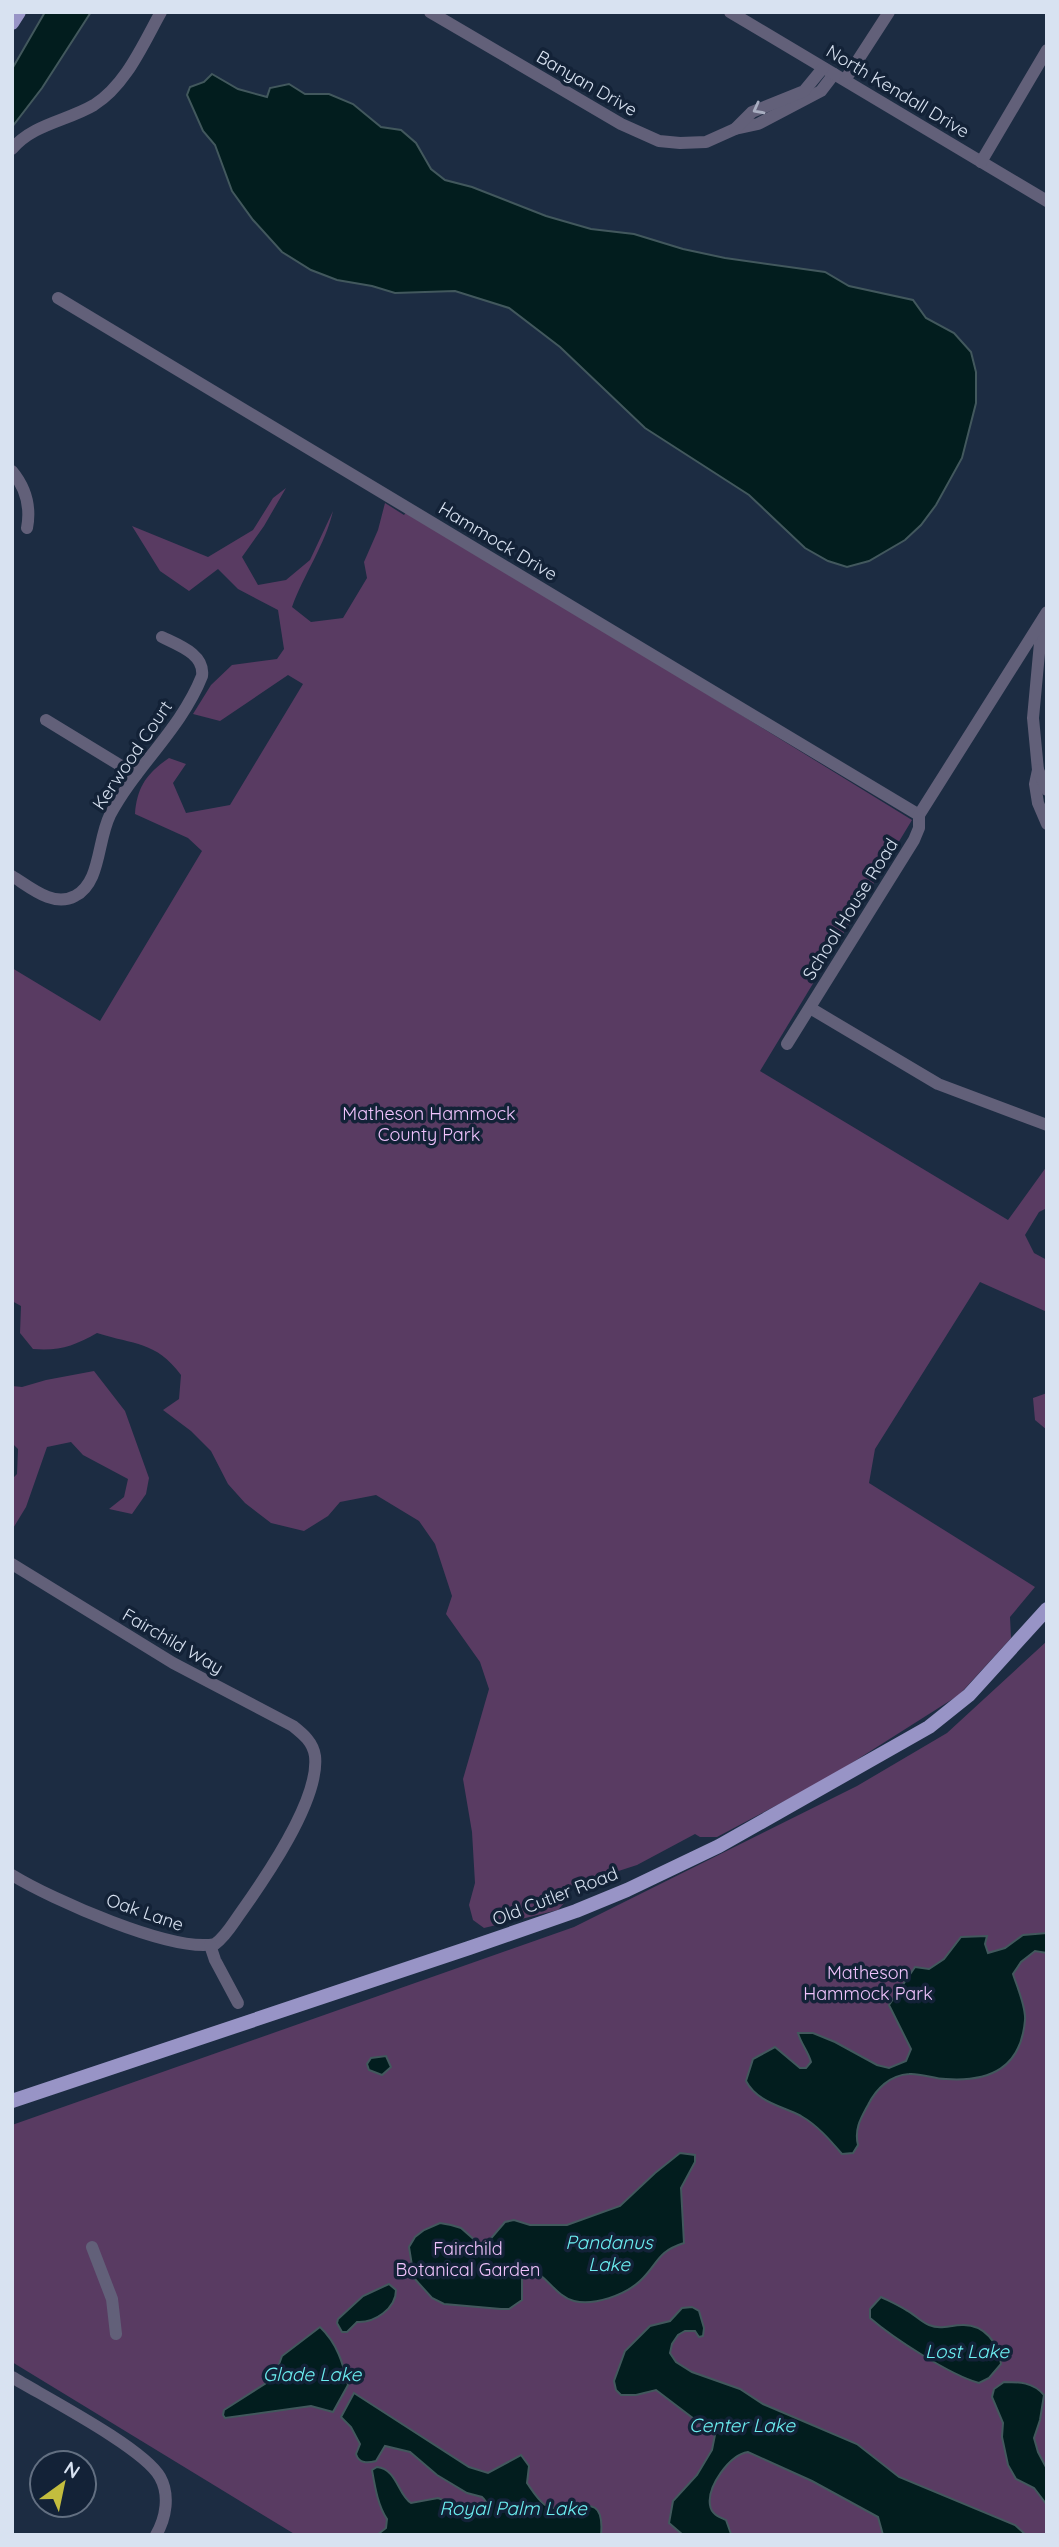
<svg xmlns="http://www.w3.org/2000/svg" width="1059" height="2547" font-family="Quicksand,sans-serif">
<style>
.green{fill:#593b62}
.water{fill:#021d1e;stroke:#42585d;stroke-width:2}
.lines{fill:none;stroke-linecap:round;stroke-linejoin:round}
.minor{stroke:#626079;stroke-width:12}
.major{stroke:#9894c6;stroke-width:14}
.oneway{stroke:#a9aec1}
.labels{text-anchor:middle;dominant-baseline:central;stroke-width:7;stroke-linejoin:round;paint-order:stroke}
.street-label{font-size:18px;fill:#d8e2f1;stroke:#132237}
.park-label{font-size:18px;fill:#f0c3fd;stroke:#132237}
.water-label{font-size:19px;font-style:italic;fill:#6ceff2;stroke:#132237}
</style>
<rect width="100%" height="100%" fill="#1c2c42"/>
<!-- green -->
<g class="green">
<path d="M286 488 264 526 242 557 258 585 286 580 310 560 333 511C325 545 304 574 292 607L311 622 343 618 367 578 364 562 378 530 385 503 404 515 408 510 912 820 760 1071 1008 1220 1047 1166V1208L1039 1212 1025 1235 1034 1253 1047 1260V1312L980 1282 875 1449 869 1483 1035 1587 1010 1617 1011 1638 959 1695 828 1778 717 1837H700L695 1834 637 1865 563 1889 565 1902 558 1910 484 1928 473 1920 469 1905 475 1883 472 1832 463 1779 489 1689 480 1662 446 1614 452 1596 435 1544 419 1521 376 1495 340 1502 328 1516 304 1531 271 1523 245 1503 228 1484 211 1451 191 1431 163 1410 179 1399 181 1375C156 1341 134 1345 97 1333 74 1346 60 1351 33 1349L20 1333 21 1306 12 1301V968L100 1021 202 851 188 838 135 814C137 787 147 773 169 758L186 764 173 783 186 813 230 805 303 684 288 675 220 721 193 714 211 685 232 665 277 659 284 649 278 610 238 589 218 569 189 591 160 571 132 526 208 557 253 530 273 498Z"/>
<polygon points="94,1371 125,1411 149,1478 146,1494 132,1514 109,1509 124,1497 128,1479 83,1455 71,1442 47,1447 26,1507 12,1530 12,1479 17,1474 18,1449 12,1443 12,1386 22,1387 46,1380"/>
<polygon points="1047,1393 1047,1430 1035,1420 1033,1398"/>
<polygon points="1047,1641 1047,2535 296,2535 12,2362 12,2125 574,1927 857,1786 947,1733"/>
</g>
<!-- water -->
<g class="water">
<polygon points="45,12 91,12 42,88 12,127 12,69"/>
<polygon points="212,74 238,89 267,97 270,88 289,84 305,94 329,94 353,104 381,127 401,130 416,143 431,169 445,180 472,187 546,216 591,229 634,234 683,249 725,258 825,272 849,286 913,300 926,318 954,333 971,352 976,372 976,403 962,458 936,505 921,525 905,540 869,561 847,567 828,561 805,548 749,495 645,428 560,347 509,308 455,291 395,293 372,286 337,280 311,270 282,252 253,220 232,191 215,145 203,131 187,95 190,87 204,82"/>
<path d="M1047 1933V1953L1035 1951 1021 1962 1013 1974C1017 1987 1026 2006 1025 2020 1021 2068 990 2082 946 2079 934 2079 921 2073 909 2074 890 2075 876 2089 868 2105 861 2118 854 2129 858 2145L853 2153 842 2154C830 2140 817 2125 801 2116 782 2106 757 2102 746 2081L753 2059 775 2047 800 2068H806L811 2062C808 2051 801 2044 798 2033H813L835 2042 877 2065 889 2068 906 2061 911 2049 889 2005 915 1967 929 1969 944 1959 961 1937 987 1936 985 1944 988 1953 1005 1948 1023 1935Z"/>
<polygon points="386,2056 391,2067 382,2075 369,2070 367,2064 371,2058"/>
<path d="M680 2153 695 2155V2162L681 2188 684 2243C656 2252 659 2263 640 2281 625 2295 594 2306 574 2301 555 2296 547 2275 531 2270L522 2274V2300L509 2309H501L444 2304 432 2298 414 2278 409 2247 415 2237 424 2230 440 2223 451 2225 461 2228 478 2243H487L505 2222 514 2220 530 2225H567L620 2206 655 2173Z"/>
<path d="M389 2284 396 2290C396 2309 374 2323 357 2322L347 2332H342L337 2323 338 2319 363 2296Z"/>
<path d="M881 2297C889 2301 898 2305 906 2310 914 2314 921 2322 929 2325 941 2330 950 2325 962 2325 984 2324 999 2343 1001 2364L989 2378 979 2383C950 2375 893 2338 870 2318V2309Z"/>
<path d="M692 2307 699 2311 704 2328 703 2336 699 2337 695 2331H685L678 2335 672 2344 670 2353 676 2362 692 2372 740 2389 763 2404 857 2444 899 2477 1015 2525 1026 2535H883L878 2517 812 2481 748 2452C729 2455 707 2487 710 2505 711 2514 719 2517 726 2520L731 2534 683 2535 669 2523 673 2501 697 2475 712 2450 715 2435 656 2390 636 2395H621L616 2390 614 2381 625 2351 650 2326 670 2321 682 2308Z"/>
<path d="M320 2327C337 2343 343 2363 348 2385L333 2412 311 2406 225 2418 223 2415 224 2410 274 2378 282 2356Z"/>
<path d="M1004 2382C1019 2382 1033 2382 1044 2395L1040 2420 1034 2438 1038 2452 1047 2469V2505L1034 2488 1016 2479 1008 2465 1002 2437 1003 2423 992 2397 994 2389Z"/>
<path d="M354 2393 469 2467 488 2473 521 2455 529 2466 527 2483C532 2490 538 2500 545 2505 568 2519 606 2483 601 2535H377L386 2528 387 2519C378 2506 375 2487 372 2470L377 2467C397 2469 398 2495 411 2503L438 2498 483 2515C489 2510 488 2502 482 2497L467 2493 437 2475 410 2452 385 2446 376 2461C368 2463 359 2464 356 2454L360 2444 351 2427 341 2417Z"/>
</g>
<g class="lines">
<!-- minor -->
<g class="minor">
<polyline points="430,12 621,124 659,141 680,143 706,142 735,129 758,124 821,91 834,74"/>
<polyline points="730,12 1047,201"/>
<polyline points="845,80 889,12"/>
<polyline points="735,129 752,112 804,91 823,68"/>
<path d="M12 149C33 124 67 121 94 105 126 85 143 44 161 12"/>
<polyline points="981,162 1047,50"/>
<polyline points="58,298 919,815"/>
<path d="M12 471C26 488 31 507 27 528"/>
<polyline points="1042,621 1033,718 1038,770 1035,784 1038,803 1047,824"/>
<polyline points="46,720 136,775"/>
<polyline points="1038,770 1047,790"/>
<path d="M12 876C30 887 53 908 75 896 101 883 97 841 110 815 136 766 181 729 202 676 205 654 178 645 162 637"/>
<polyline points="810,1008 938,1084 1047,1125"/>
<polyline points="787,1044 914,840 919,828 919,815 1047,612"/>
<path d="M12 1564 173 1663 293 1726C303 1734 313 1742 315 1756 320 1800 264 1880 239 1915 232 1925 225 1937 215 1944 172 1953 51 1899 12 1875"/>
<polyline points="210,1945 215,1960 238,2003"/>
<polyline points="92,2247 112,2299 116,2334"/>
<path d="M12 2377C45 2397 144 2448 160 2477 170 2495 166 2518 156 2535"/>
</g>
<!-- major -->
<g class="major">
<polyline points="12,23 19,12"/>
<polyline points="12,2101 469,1948 576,1911 627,1890 719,1846 929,1727 969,1695 1047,1609"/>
</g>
</g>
<!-- one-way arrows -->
<defs><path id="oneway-chevron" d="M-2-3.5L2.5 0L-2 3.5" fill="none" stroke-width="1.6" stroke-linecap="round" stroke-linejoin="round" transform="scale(1.75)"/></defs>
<use class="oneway" href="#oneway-chevron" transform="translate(758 109) rotate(152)"/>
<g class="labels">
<!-- street labels -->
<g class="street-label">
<text transform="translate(587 83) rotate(30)">Banyan Drive</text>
<text transform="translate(898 91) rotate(31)">North Kendall Drive</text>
<text transform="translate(498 541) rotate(31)">Hammock Drive</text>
<text transform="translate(132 755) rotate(-56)">Kerwood Court</text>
<text transform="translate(850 909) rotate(-58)">School House Road</text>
<text transform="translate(173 1641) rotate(30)">Fairchild Way</text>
<text transform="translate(555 1896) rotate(-21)">Old Cutler Road</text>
<text transform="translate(145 1912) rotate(19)">Oak Lane</text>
</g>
<!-- park labels -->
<g class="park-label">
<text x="429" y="1113">Matheson Hammock<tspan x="429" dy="21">County Park</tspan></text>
<text x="868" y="1972">Matheson<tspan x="868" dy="21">Hammock Park</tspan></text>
<text x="468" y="2248">Fairchild<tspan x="468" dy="21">Botanical Garden</tspan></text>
</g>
<!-- water labels -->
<g class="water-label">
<text x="609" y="2242">Pandanus<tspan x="609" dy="22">Lake</tspan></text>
<text x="967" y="2351">Lost Lake</text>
<text x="312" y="2374">Glade Lake</text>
<text x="742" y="2425">Center Lake</text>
<text x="513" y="2508">Royal Palm Lake</text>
</g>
</g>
<!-- border -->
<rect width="1059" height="2547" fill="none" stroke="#d8e2f1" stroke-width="28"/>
<!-- north arrow -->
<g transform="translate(63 2484) rotate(33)"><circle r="33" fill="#132237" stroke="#626f81" stroke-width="2"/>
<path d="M0-5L12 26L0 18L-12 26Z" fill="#c3bd3e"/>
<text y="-10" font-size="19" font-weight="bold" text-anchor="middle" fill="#d8e2f1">N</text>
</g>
</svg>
